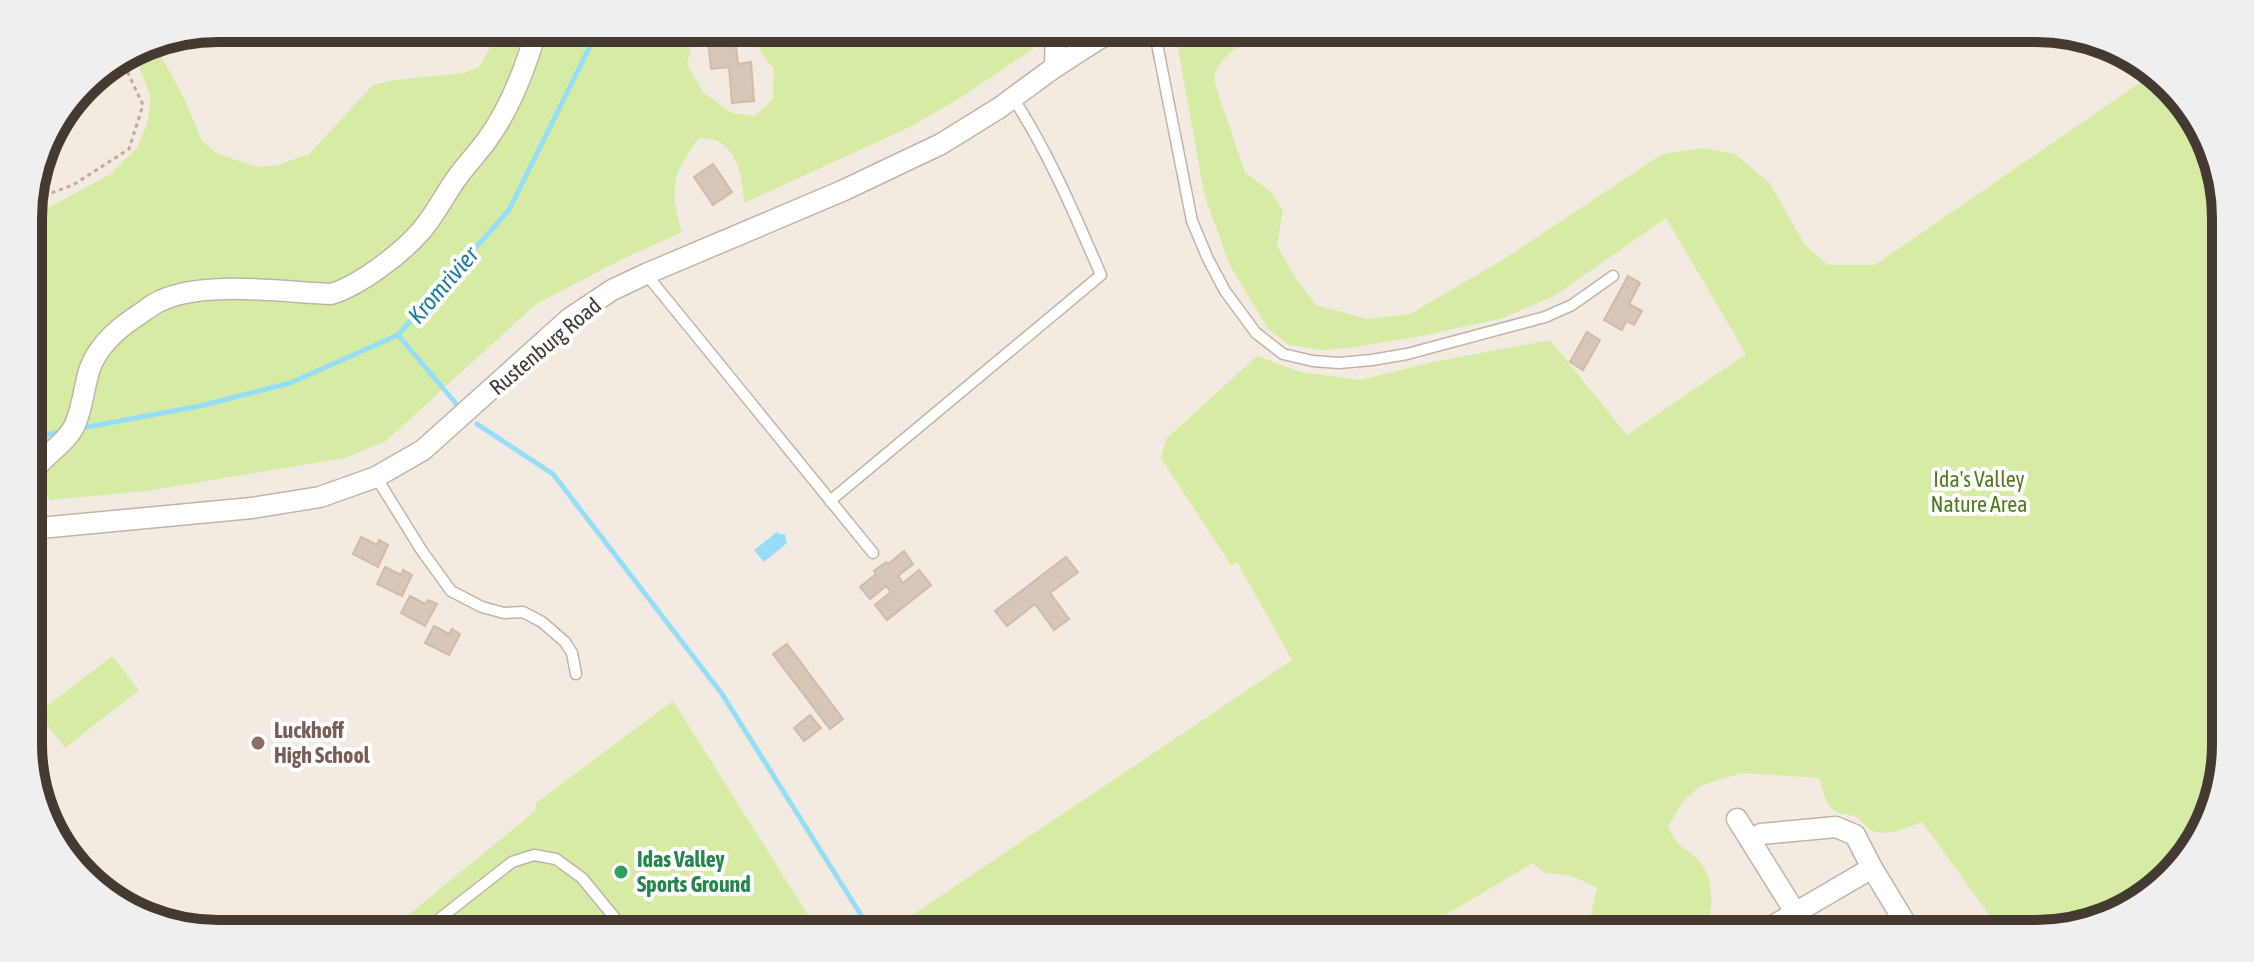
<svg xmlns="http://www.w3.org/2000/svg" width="2254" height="962" font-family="'Asap Condensed',sans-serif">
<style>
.green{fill:#d6eca5}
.water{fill:#96def7}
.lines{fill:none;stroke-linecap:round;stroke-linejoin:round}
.stream{stroke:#96def7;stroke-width:5}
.building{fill:#d8c7b8;stroke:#d1bba8;stroke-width:2}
.service-casing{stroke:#c1b4a6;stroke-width:13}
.minor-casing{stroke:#c1b4a6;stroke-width:23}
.path{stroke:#c2aa93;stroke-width:3;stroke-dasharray:4 4;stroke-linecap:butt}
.service{stroke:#fff;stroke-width:10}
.minor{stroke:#fff;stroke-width:20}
.education-dot{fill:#8d6e63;stroke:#fff;stroke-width:3}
.leisure-dot{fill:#2e9e5b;stroke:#fff;stroke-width:3}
.labels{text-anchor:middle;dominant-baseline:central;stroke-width:8;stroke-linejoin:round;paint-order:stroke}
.street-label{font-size:22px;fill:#443a32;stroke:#fff}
.park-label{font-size:22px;fill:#507b20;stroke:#fff}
.education-label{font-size:22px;font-weight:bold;fill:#785e54;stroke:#fff;text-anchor:start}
.leisure-label{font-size:22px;font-weight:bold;fill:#27864d;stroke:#fff;text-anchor:start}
.water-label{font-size:24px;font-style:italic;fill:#1f7da0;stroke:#fff}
.rim{fill:none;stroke:#443a32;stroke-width:10}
</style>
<rect width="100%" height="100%" fill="#f3ebe1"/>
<!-- green -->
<g class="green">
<path d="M499 28H701L692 43 687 65 704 93 732 113 755 116 773 99 774 70 744 28H1034L1037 39 1033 49 960 98 912 126 744 203C743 174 735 136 699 138 672 174 669 189 682 232L625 258 536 304 386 441 345 458 147 491 50 500C44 489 42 483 29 481L28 219 109 175 137 148 147 124 151 98 133 50 145 42 153 41 184 98 202 141 216 153 257 167 278 165 309 154 373 85 395 80 464 73 479 67 494 41Z"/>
<path d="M1184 28H1272C1254 36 1217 56 1214 77 1214 82 1216 86 1217 90L1245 172 1271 192 1283 210 1277 246 1297 280 1316 305 1367 319 1410 314 1504 259 1662 154 1704 148 1735 154 1769 182 1805 245 1828 265H1875L2151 75 2187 102 2224 192 2226 745 2212 817 2142 902 2048 934H2003L1922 822C1907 827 1882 840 1868 828 1863 824 1860 819 1854 816 1848 814 1841 815 1835 811 1825 805 1823 789 1819 778L1741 773 1700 786 1685 799 1668 826C1671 832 1674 839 1678 843 1684 850 1692 853 1698 860 1716 879 1713 910 1705 934H1596L1589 922 1597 888C1579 878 1565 873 1544 873L1533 863 1413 934H884L1292 660 1237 562 1231 565 1161 458 1166 439 1257 356 1300 372 1361 380 1433 362 1550 340 1627 435 1746 354 1666 218 1556 295 1503 318 1426 335 1350 348 1322 350 1289 345 1269 330 1229 264 1204 193 1175 32Z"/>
<polygon points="112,656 139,690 65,748 38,713"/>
<polygon points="673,701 820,934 385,934 535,811 536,803"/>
</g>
<!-- water -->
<polygon class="water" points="777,532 779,534 785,534 787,543 764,562 754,550"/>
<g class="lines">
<!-- stream -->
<g class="stream">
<polyline points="398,335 459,407"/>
<polyline points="477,424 553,474 722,694 873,934"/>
<polyline points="82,428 200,406 290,383 398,335 509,210 599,28"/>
<polyline points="29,438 61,432"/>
</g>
</g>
<!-- building -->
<g class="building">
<polygon points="735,38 738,64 751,62 754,101 732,103 729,67 711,69 708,40"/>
<polygon points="713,164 732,192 713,205 694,177"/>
<polygon points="1628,276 1640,283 1629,304 1642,311 1634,325 1626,321 1622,330 1604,320"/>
<polygon points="1587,332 1600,340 1583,370 1570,362"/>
<polygon points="361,537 377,545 379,540 388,545 378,567 353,554"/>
<polygon points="904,551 913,564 898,576 903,583 919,570 931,585 887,620 875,605 891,592 886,586 870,599 860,587 876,574 874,571 886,562 888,564"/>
<polygon points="1066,557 1078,572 1050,593 1069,619 1054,630 1035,604 1007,626 995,611"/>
<polygon points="385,567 401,575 403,570 412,575 402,596 377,584"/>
<polygon points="410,596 425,604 428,600 437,604 425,626 401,613"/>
<polygon points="434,626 449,634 452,629 460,634 449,655 425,643"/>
<polygon points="787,644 843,719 830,729 773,654"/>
<polygon points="810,715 821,728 804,741 794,728"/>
</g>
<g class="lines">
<defs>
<g id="service">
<polyline points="1150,28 1157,44 1192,221 1208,259 1225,291 1256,333 1283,354 1313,361 1339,363 1372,360 1407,354 1545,317 1572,305 1613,276"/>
<polyline points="646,274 873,553"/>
<polyline points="376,477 422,551 451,591 482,607 504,613 523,612 542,622 565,642 572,653 576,674"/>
<path d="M830 501 1101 275C1075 215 1049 153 1013 98"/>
<polyline points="420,934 512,862 534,855 556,859 582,878 628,934"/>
</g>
<g id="minor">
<polyline points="1055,67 1056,28"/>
<path d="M29 484C31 460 67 447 76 422 83 405 84 386 90 368 98 347 116 330 134 318 142 313 151 305 160 301 202 280 283 292 331 294 359 286 402 253 421 231 435 215 444 196 456 179 465 166 477 154 487 140 511 107 526 67 537 28"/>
<polyline points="29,486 34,528"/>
<polyline points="29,529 252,508 320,497 376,477 423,450 570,318 612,290 646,274 842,191 941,144 999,108 1055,67 1097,40 1122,28"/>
<polyline points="1737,819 1795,912"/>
<polyline points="1751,841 1761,834 1836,827 1855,835 1872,868"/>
<path d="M1537 934C1550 926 1562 922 1574 934"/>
<polyline points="1759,934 1872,868 1912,934"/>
</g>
</defs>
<!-- service casing -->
<use href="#service" class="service-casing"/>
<!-- minor casing -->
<use href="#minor" class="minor-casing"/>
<!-- path -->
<g class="path">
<polyline points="29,201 73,185 129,149 143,105 121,58"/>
<polyline points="2076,924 2093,917 2170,867"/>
</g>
<!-- service -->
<use href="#service" class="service"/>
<!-- minor -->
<use href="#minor" class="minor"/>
</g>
<!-- markers -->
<circle class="education-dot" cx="258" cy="743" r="8"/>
<circle class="leisure-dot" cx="621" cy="872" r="8"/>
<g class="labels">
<!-- street labels -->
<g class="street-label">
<text transform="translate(545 346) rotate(-40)">Rustenburg Road</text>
</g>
<!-- park labels -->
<g class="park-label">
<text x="1979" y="479">Ida's Valley<tspan x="1979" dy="25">Nature Area</tspan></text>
</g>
<!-- education labels -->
<g class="education-label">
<text x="274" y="730">Luckhoff<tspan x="274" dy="25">High School</tspan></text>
</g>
<!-- leisure labels -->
<g class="leisure-label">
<text x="637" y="859">Idas Valley<tspan x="637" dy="25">Sports Ground</tspan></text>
</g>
<!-- water labels -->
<g class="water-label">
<text transform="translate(443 285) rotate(-49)">Kromrivier</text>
</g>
</g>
<!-- crop -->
<path d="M0 0H2254V962H0ZM218 42H2036A176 176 0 0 1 2212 218V744A176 176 0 0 1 2036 920H218A176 176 0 0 1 42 744V218A176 176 0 0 1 218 42Z" fill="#f0efef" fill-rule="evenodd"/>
<path class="rim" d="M218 42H2036A176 176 0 0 1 2212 218V744A176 176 0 0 1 2036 920H218A176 176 0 0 1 42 744V218A176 176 0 0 1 218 42Z"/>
</svg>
